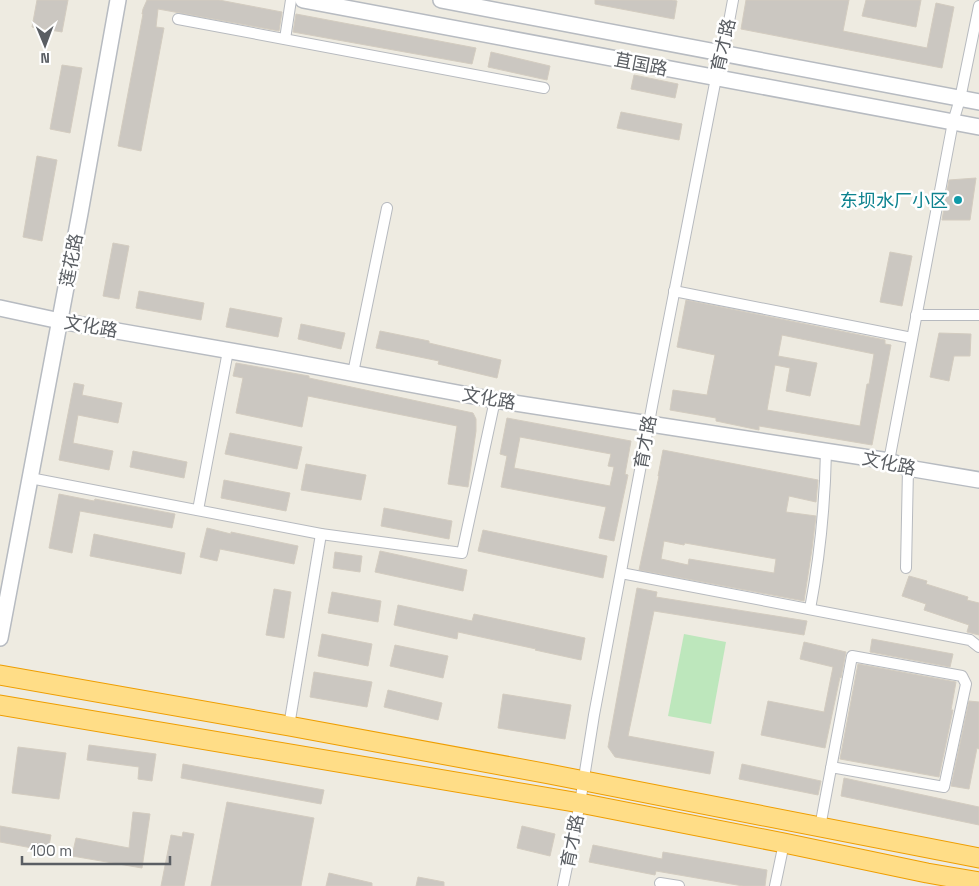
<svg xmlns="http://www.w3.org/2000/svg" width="979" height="886" font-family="'Space Grotesk','Noto Sans SC',sans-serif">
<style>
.park{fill:#bde7bc}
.building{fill:#cbc7c1;stroke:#d3ccc0;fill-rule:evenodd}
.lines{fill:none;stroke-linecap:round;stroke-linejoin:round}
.street-casing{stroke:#b7babf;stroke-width:12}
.secondary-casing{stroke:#b7bbc1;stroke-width:18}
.highway-casing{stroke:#ef9e00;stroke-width:21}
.street{stroke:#fff;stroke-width:10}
.secondary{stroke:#fff;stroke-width:15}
.highway{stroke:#ffdd87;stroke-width:19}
.culture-dot{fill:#0f9aa8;stroke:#fff;stroke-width:2}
.labels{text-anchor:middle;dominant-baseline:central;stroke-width:5;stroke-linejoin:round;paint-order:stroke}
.street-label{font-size:18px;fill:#5a5e63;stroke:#fff}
.culture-label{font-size:18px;fill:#0d838f;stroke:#fff;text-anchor:end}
</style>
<rect width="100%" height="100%" fill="#eeebe1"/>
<!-- park -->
<polygon class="park" points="684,634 726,642 711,724 668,716"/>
<!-- building -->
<g class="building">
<polygon points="37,0 68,0 62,32 32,27"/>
<polygon points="147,0 219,0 282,12 279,31 158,9 156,27 164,28 141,151 118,146 143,14 142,14 143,9"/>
<polygon points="595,0 672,0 677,1 674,19 595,4"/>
<polygon points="746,0 849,0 843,31 927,48 936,3 954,7 942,68 741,29"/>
<polygon points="866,0 921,0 916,27 862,16"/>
<polygon points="296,14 476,48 472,64 293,32"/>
<polygon points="491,52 550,66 547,80 488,67"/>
<polygon points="62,65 82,68 70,133 50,129"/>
<polygon points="634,75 678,84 675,98 631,89"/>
<polygon points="621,112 682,124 679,140 617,128"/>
<polygon points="37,156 57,160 42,241 23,237"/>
<polygon points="976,178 970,220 942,220 949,180"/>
<polygon points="113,243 129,246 119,299 103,296"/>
<polygon points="890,252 912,256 902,306 880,302"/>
<polygon points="139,291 204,303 201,320 136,308"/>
<path d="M686 300 885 340V344L891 345 872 445 759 426V430L716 421V418L670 410 673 390 707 395 715 355 677 347ZM782 335 874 354 869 384H867L860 426 767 410 775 365 790 368 786 391 810 396 817 363 778 356Z"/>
<polygon points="230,308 282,318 278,337 226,327"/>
<polygon points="301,324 345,333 341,349 298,339"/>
<polygon points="380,331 429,341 429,343 501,360 497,378 438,364 439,361 376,348"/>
<polygon points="939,333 971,334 970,356 954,356 949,381 930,377"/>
<polygon points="236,363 309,376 309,378 473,413 476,419 476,431 468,487 448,484 457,426 308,396 302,427 236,413 243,378 233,376"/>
<polygon points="74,383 84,385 82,395 122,403 118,423 78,415 73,443 113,451 109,470 59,460"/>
<path d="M507 418 631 441 625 474 628 475 614 541 599 538 606 507 501 487 507 456 500 454ZM520 437 611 454 608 466 614 467 610 486 514 468Z"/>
<polygon points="230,433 302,447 297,469 225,454"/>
<path d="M663 450 818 480 816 502 789 496 786 512 816 516 812 549 804 601 639 570 659 476H658ZM664 541 684 545 685 543 776 559 774 573 689 559 688 565 661 559Z"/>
<polygon points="133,451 187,462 184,478 130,467"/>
<polygon points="306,464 366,475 361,500 301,490"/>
<polygon points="224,480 290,493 286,511 221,498"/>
<polygon points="59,494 94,501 95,499 175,514 172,528 80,511 72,553 49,548"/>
<polygon points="384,508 452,521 449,539 381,526"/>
<polygon points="207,528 231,534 231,532 298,546 294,564 220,549 217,561 200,557"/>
<polygon points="483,530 607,556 603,578 478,551"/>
<polygon points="94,534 185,553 181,574 90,556"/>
<polygon points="380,551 467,570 463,591 375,572"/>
<polygon points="335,552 362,556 360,572 333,568"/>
<polygon points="909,576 927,581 926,584 968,597 967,600 979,603 979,635 967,632 969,625 924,610 926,604 902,596"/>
<polygon points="637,588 657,592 656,597 807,621 804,635 654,611 628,736 714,752 710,774 615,757 608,747"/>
<polygon points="274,589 291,592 284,638 266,635"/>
<polygon points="332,592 381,601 378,622 328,613"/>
<polygon points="398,605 472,621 474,614 585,638 581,660 535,650 536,649 458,632 457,639 394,625"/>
<polygon points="322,634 372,644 368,666 318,656"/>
<polygon points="872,639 953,654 950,667 870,652"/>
<polygon points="804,642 846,652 841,678 840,677 825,748 761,735 768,701 824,712 833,667 800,659"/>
<polygon points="395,645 448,656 443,678 390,666"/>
<polygon points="858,664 956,682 951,710 953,710 939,777 840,759"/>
<polygon points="314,672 372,682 367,707 310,697"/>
<polygon points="388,690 442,703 438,720 384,707"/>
<polygon points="503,694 571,705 565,739 498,728"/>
<polygon points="969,701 979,702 979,749 977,748 969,789 951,786"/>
<polygon points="89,745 156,754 152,781 138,779 139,767 87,760"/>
<polygon points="18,747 66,753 59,799 12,793"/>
<polygon points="183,764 324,790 321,804 181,778"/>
<polygon points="742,764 821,781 818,795 739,779"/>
<polygon points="844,778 979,807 979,825 841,796"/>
<polygon points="227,802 314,818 301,886 211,886"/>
<polygon points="133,812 150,814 142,868 72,856 76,838 129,848"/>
<polygon points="0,826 51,835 48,851 0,842"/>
<polygon points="522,826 555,834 550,856 517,848"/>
<polygon points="183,832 194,834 184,886 161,886 171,835 182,837"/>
<polygon points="593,845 662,859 663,852 767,870 765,886 743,886 656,871 655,875 589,862"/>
<polygon points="329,873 372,883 372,886 326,886"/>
<polygon points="418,877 444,882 444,886 416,886"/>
</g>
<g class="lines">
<defs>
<g id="street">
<polyline points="178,19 544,88"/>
<polyline points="285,39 291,0"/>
<polyline points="674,291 912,338"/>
<polyline points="916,315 979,315"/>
<polyline points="353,373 387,208"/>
<polyline points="889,461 953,122 960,99 979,6"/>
<polyline points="30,478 321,534 462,553 495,400"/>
<polyline points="198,510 228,351"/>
<polyline points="906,568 908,468"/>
<polyline points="621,573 970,640 979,647"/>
<path d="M810 609C820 556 825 505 826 451"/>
<polyline points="289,726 321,534"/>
<polyline points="820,827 852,656 962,676 966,684 944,787 831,767"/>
<polyline points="660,883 679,886"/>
<polyline points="563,886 580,803 594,715 653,401 716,78 723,54 733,0"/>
<polyline points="775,886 784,843"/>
</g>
<g id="secondary">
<polyline points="303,0 979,127"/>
<polyline points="441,0 979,102"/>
<polyline points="0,308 60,321 271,358 495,400 889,461 908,468 979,480"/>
<polyline points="0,638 80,213 118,0"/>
</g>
<g id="highway">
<polyline points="0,675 289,726 549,774 979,858"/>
<polyline points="0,705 580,803 784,843 927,873 979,882"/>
</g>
</defs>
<!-- street casing -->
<use href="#street" class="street-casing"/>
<!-- secondary casing -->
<use href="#secondary" class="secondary-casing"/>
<!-- highway casing -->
<use href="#highway" class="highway-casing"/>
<!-- street -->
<use href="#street" class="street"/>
<!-- secondary -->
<use href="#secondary" class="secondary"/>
<!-- highway -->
<use href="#highway" class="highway"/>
</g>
<!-- markers -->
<circle class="culture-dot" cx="958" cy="200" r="5"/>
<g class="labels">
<!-- street labels -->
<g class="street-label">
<text transform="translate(723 45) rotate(-77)">育才路</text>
<text transform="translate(641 64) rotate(11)">苴国路</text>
<text transform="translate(71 260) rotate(-79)">莲花路</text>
<text transform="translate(91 326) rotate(10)">文化路</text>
<text transform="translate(489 398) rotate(10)">文化路</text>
<text transform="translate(645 442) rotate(-80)">育才路</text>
<text transform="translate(889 463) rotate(12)">文化路</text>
<text transform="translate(572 841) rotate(-79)">育才路</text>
</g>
<!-- culture labels -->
<g class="culture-label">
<text x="948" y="200">东坝水厂小区</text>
</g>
</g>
<!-- north arrow -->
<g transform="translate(45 45) rotate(179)" stroke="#ffffff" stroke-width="4" paint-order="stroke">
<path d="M0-4L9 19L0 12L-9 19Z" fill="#5a5e63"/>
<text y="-8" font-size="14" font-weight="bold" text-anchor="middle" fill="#5a5e63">N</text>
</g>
<!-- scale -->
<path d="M22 856v8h148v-8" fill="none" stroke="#5a5e63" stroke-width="2.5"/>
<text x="30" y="856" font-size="15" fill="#5a5e63" stroke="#ffffff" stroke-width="4" paint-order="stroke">100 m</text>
</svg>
